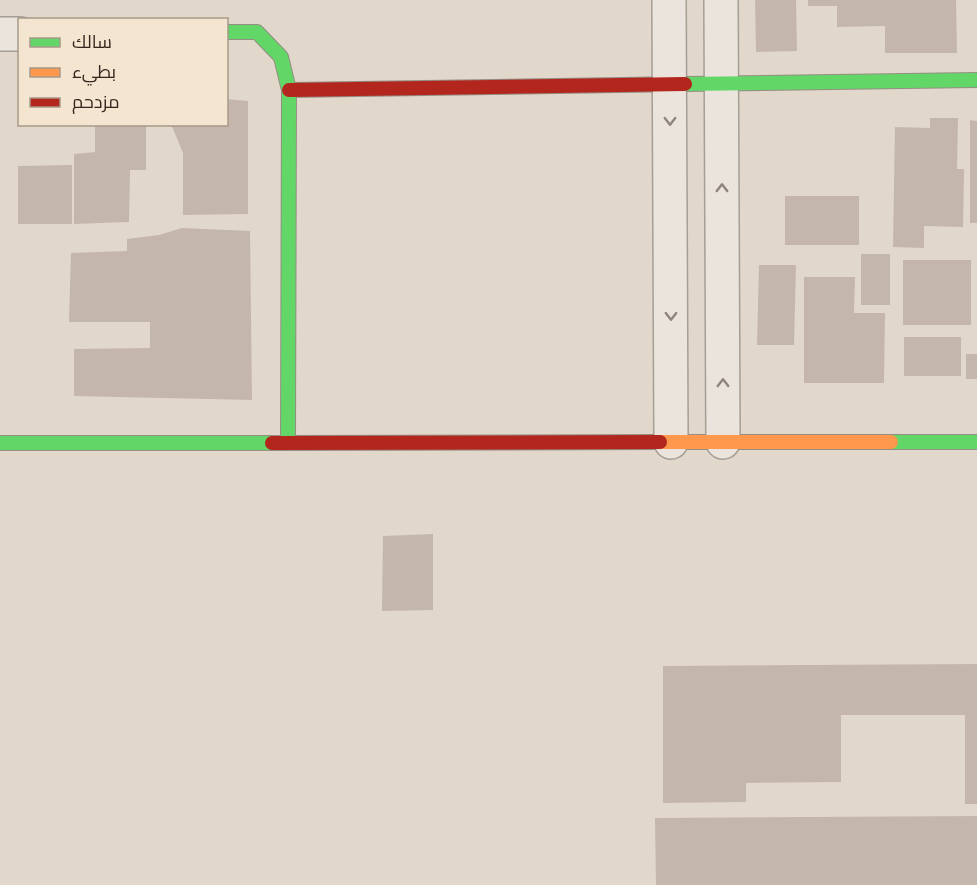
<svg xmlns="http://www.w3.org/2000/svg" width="977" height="885" font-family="'Playfair Display',Cairo,serif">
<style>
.building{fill:#c5b6ac}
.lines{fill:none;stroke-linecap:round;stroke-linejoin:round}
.street-casing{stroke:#a69e95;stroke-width:36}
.fast-casing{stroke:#968d84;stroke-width:16}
.slow-casing{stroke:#968d84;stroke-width:16}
.jam-casing{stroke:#968d84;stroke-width:16}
.street{stroke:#eae4dc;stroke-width:33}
.fast{stroke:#63d668;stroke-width:14}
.slow{stroke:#ff974d;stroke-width:14}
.jam{stroke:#b3261e;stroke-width:14}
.oneway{stroke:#8f857c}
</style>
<rect width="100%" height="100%" fill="#e1d8cb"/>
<!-- building -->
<g class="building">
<polygon points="755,0 796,0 797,51 756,52"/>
<polygon points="808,0 956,0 957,53 885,53 885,26 837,27 837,6 808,6"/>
<polygon points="226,99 248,101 248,214 183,215 183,153 171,124 226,124"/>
<polygon points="930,118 958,118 957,169 964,169 963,227 924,226 924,248 893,247 895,127 930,128"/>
<polygon points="970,120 977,121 977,223 970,223"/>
<polygon points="95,124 146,124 146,170 130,170 129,222 74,224 74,154 95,152"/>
<polygon points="72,165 72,224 18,224 18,166"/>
<rect x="785" y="196" width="74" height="49"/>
<polygon points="182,228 250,231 252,400 74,396 74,349 150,348 150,322 69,322 71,253 127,251 127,239 159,235"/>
<rect x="861" y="254" width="29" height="51"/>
<rect x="903" y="260" width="68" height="65"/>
<polygon points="759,265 796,265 794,345 757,345"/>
<polygon points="804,277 855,277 854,313 885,313 884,383 804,383"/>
<rect x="904" y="337" width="57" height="39"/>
<rect x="966" y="354" width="11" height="25"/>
<polygon points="433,534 433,610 382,611 383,536"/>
<polygon points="977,664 977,804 965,804 965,715 841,715 841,782 746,783 746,802 663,803 663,666"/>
<polygon points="977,816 977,885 656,885 655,818"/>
</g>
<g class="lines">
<defs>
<g id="street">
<polyline points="669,0 671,442"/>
<polyline points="721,0 723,442"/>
<polyline points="0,34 20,34"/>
</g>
<g id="fast">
<polyline points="226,32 257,32 281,57 289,90 288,443"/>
<polyline points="685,84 977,80"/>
<polyline points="891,442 977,442"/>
<polyline points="0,443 272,443"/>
</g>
<polyline id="slow" points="660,442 891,442"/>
<g id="jam">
<polyline points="289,90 685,84"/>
<polyline points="272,443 660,442"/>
</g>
</defs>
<!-- street casing -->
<use href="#street" class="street-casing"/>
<!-- fast casing -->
<use href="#fast" class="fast-casing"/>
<!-- slow casing -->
<use href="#slow" class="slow-casing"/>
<!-- jam casing -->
<use href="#jam" class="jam-casing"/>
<!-- street -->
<use href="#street" class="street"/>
<!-- fast -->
<use href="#fast" class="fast"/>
<!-- slow -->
<use href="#slow" class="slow"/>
<!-- jam -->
<use href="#jam" class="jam"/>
</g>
<!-- one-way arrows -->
<defs><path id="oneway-chevron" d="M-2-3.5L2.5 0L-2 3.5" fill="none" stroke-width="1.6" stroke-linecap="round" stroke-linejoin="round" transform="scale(1.5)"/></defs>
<g class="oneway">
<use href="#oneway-chevron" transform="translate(670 121) rotate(90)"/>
<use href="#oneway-chevron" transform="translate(722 188) rotate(-90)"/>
<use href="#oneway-chevron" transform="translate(671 316) rotate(90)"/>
<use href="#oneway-chevron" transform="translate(723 383) rotate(-90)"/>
</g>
<!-- legend -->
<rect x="18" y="18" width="210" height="108" fill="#f3e5d0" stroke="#a79988" stroke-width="1.5"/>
<rect x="30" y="38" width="30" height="9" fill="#63d668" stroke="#a79988" stroke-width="1.5"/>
<text x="72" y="48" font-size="18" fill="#34261d">سالك</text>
<rect x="30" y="68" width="30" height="9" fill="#ff974d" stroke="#a79988" stroke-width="1.5"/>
<text x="72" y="78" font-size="18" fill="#34261d">بطيء</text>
<rect x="30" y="98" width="30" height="9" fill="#b3261e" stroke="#a79988" stroke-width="1.5"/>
<text x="72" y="108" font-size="18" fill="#34261d">مزدحم</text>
</svg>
